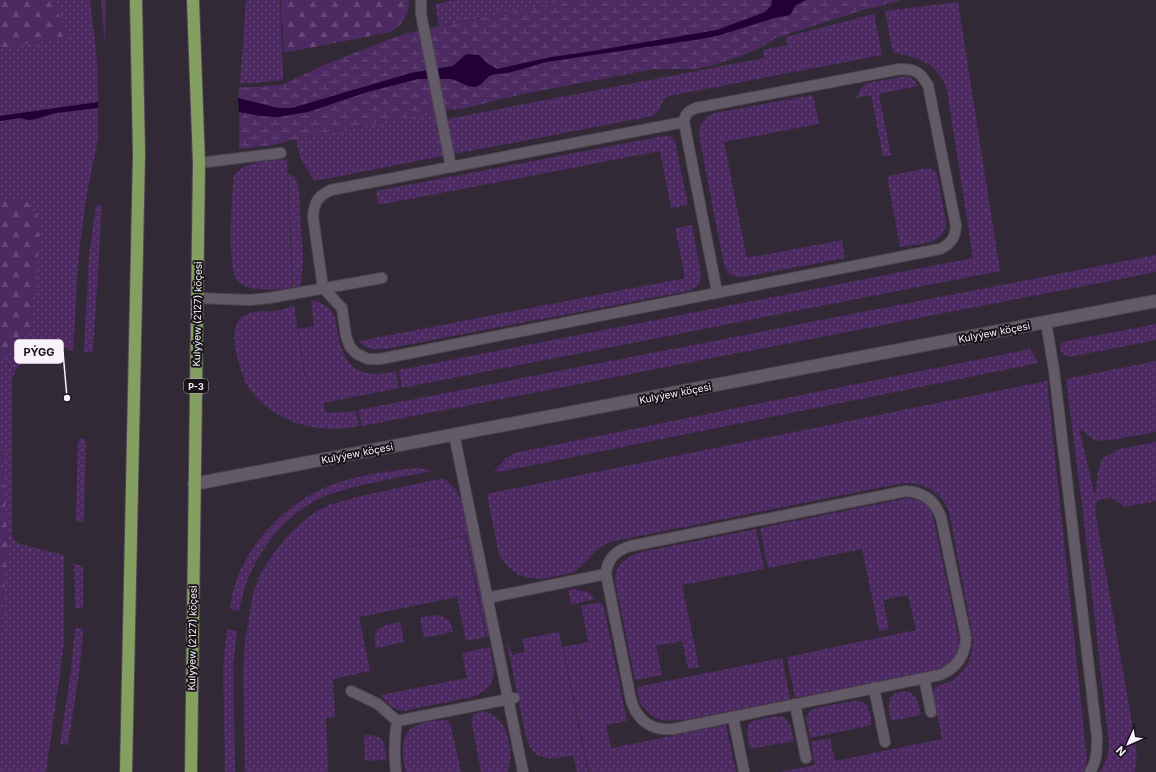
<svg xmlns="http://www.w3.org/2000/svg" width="1156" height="772" font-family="Inter,sans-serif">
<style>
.grass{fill:url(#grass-dots)}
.forest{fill:url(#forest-firs)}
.wetland{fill:url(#wetland-marsh)}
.water{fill:#230134}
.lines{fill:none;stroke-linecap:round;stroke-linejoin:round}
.service-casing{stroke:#4e4852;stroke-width:12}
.tertiary-casing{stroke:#4e4852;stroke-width:14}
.trunk-casing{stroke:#4e4852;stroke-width:14}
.service{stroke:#625a67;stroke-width:10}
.tertiary{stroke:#625a67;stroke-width:12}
.trunk{stroke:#859f63;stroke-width:12}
.labels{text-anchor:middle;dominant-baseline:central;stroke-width:4;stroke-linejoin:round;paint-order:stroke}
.shield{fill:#171319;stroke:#b4afb7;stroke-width:1}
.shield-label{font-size:9px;font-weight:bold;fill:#f7f2fb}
.street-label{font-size:10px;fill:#f7f2fb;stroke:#171319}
.leader{fill:none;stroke:#f7f2fb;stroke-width:1.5}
.callout-dot{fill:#f7f2fb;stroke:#171319;stroke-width:1.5}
.callout{fill:#f7f2fb;stroke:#f7f2fb;stroke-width:1.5}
.callout-label{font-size:11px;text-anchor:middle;font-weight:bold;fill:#111}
</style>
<defs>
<pattern id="grass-dots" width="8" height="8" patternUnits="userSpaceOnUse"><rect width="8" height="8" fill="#4d2a61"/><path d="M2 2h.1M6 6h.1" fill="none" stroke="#674979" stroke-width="1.8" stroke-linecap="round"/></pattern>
<pattern id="forest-firs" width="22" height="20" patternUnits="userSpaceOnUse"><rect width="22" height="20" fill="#4d2a61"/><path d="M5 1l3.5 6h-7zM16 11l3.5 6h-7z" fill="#674979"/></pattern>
<pattern id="wetland-marsh" width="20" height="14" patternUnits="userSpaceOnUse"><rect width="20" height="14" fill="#4d2a61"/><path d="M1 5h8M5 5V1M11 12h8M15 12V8" fill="none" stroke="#674979"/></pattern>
</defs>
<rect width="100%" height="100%" fill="#312936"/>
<!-- grass -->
<g class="grass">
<polygon points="57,0 90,0 97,58 98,102 0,116 0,48 58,39 67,36 59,14"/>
<polygon points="101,0 106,0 105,46"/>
<polygon points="246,0 280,0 283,80 254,83 240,83"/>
<polygon points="456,0 572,0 439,26 435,4"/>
<path d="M958 2 1000 271 402 388 399 370 973 258 947 90C939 64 918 56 893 53L885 11Z"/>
<path d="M874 14 882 55 669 96C659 101 662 111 653 116L454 154 447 119 764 58 763 50 787 45 786 37Z"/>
<polygon points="907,76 914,80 918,86 879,94 891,155 883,157 871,95 856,98 861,88 867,83"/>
<path d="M813 95 819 124 724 142 747 258 842 240 845 258 744 277C734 278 728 274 724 265L699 136C699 124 704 117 715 113Z"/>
<polygon points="98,108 98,140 87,193 79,252 73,351 53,342 45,345 20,365 16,370 12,379 12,535 15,541 20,544 64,555 64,642 60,674 46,772 0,772 0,647 7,545 2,444 0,430 0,358 19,345 26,201 0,201 0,121 19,118 29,120 36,119 55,113"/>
<polygon points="429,112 434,113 443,156 314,181 301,159 296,140"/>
<polygon points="664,136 670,136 675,141 688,205 671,208 660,151 379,205 376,191"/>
<path d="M287 159 292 288C277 289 251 293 238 282 226 271 232 194 234 176 244 160 270 161 287 159Z"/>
<path d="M927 168 934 170 937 175 946 222C946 245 917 244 900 247L887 176Z"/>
<path d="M288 174C297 176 297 182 299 190L303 259 301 283 300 286 293 287Z"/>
<polygon points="96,205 102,206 93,352 84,352 89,255"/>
<path d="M692 225 701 275C700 284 696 288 688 291L390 348C380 350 366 351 359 341L685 278 675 228Z"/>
<polygon points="1156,255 1156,272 362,426 358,410"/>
<path d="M311 300C323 302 330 307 335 318 339 343 343 375 377 374 384 374 390 372 396 371L399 388 323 403 326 413 348 412 356 411 359 426C318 435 274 423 248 387 242 377 239 364 236 352 234 342 232 326 241 318 252 309 264 312 276 311 283 310 288 307 294 305L304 374 322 402 305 374 298 329 314 326Z"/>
<path d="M1156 324V340L1069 357C1063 356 1060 351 1060 345L1063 342Z"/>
<polygon points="1030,349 1039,363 493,473 505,459 514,453"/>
<path d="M1156 361V432L1110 440 1095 441 1079 428 1095 496 1098 471 1102 459 1119 449 1156 442V501L1124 507C1114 497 1110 496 1097 501L1095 511 1137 752 1135 772H1100L1106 761 1109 746 1083 513 1066 379Z"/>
<path d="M1047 381 1087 760 1084 772H779L815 765 811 742 830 738 835 761 942 739 933 692C937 684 944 684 951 681 967 672 973 655 973 638L949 512C941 492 925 482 903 483L614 541 605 544 597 550 575 572 542 579 530 578 519 575 507 566 499 554 487 494Z"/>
<polygon points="82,438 85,439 86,442 84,522 76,521 78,442 80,439"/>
<path d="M412 468H420L433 471C398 478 360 483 326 496 292 509 263 543 249 576 244 587 242 599 239 611L230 609C231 602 232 595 234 588 248 539 292 497 340 482 363 474 388 472 412 468Z"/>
<polygon points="444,478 455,489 462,501 490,636 487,637 466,535 319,564 465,536 486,637 466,641 457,597 359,617 370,671 333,679 335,717 326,718 328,772 245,772 243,668 245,642 253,593 258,579 266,564 287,536 308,517 319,510 329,505 361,496"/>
<path d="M908 498C919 499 926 502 932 512L959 641C958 654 952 664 939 669L795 698 787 657 916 630 908 595 883 600 889 629 879 631 862 549 768 568 760 528Z"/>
<path d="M756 529 764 569 682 585 699 667 688 669 682 641 656 646 662 675 635 680 615 581C615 564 627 557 641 552Z"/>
<polygon points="74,563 83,567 83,608 75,608"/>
<polygon points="574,589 587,592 596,599 571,604 568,590"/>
<polygon points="600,602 604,608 627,721 606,725 611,748 726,725 736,772 589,772 563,647 588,642 581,606"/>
<path d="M434 615C446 615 451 621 453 632L424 638 420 618Z"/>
<path d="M400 622 404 642 376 648C371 626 382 626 400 622Z"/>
<path d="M75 628 83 629C81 668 74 706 68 745L60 744 72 663Z"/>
<polygon points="227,629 237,631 233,667 235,772 225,772 223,666"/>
<path d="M559 632 588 772H577L573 755C551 760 534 763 526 737L507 642H508L512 655 525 652 522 639Z"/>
<path d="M490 647C495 672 500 686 472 697L403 711C392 709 387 704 381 695L467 678 462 653Z"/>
<polygon points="782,658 790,699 684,720 664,721 653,717 640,704 637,687"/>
<path d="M906 691C918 695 919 704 921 715L891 721C888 705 885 692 906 691Z"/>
<path d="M858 700C870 704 870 714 872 725L810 738 806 718 809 712 816 708Z"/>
<path d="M484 711C509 718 514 751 508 772H481L471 720 474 714Z"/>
<path d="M777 716C791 717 791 729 794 741L750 749C743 718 748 722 777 716Z"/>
<path d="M442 720H447L451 726 461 772H406C403 758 398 735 415 726 422 722 434 721 442 720Z"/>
<polygon points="364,735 371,735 381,738 385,747 386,760 365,761"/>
</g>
<!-- forest -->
<g class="forest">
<polygon points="0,0 57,0 59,14 67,35 58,39 0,48"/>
<path d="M281 0H409C408 17 404 22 391 32L284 53Z"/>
<polygon points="0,201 26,201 37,214 40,232 31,328 19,345 0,358"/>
<polygon points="0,430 2,444 7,545 0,647"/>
</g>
<!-- wetland -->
<g class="wetland">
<polygon points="572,0 772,0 771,6 765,12 717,30 587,52 552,57 497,69 488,64 479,55 457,63 453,66 411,73 292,108 278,108 238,98 239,87 255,87 282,85 326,64 398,36 415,31"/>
<polygon points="806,0 902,0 860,11 794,32 774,39 762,47 744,55 709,66 695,69 654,69 518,95 466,108 429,112 296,140 291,140 274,145 239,149 239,112 261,116 279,117 295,114 308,112 367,92 418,79 452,79 468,86 480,85 489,76 495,74 508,73 546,62 701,39 720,35 774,18 790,15 796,5"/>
</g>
<!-- water -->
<g class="water">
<polygon points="772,0 806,0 796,5 790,15 774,18 720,35 701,39 546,62 508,73 495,74 489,76 480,85 475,87 468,86 452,79 418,79 367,92 308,112 295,114 279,117 261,116 239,112 238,98 278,108 292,108 411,73 453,66 465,55 470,54 479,55 488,64 497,69 552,57 587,52 717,30 765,12 771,6"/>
<polygon points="98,102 98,108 55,113 36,119 29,120 19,118 0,121 0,116"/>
</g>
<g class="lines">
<defs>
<g id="service">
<polyline points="421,0 421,14 451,167"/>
<path d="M684 122 331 190C318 196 314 202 313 217L323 288 342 308 346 336 350 347 357 354 368 359H380L940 249C951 244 955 238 956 226L928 85C920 72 916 69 900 69L696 108C688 111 685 114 684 122L717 292"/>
<polyline points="199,163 281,153"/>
<polyline points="197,298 250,300 269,298 382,278"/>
<path d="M1046 322 1054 370 1097 737C1097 750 1097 761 1090 772"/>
<polyline points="454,434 523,772"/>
<path d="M906 491C923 492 935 501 941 517L966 638C965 656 957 668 940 675L673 729C651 731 637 720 631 700L606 574C607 559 616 550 631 546Z"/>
<polyline points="487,598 606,574"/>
<polyline points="924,678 931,712"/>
<polyline points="874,688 885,742"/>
<polyline points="351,691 378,704 397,721 514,698"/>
<polyline points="795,704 806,758"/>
<polyline points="733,717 744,771"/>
<path d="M396 772C394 754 394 739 397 721"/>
</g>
<polyline id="tertiary" points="194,484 1156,301"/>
<g id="trunk">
<polyline points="126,772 139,154 136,0"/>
<polyline points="191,772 199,163 193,0"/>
</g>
</defs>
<!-- service casing -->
<use href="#service" class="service-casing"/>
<!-- tertiary casing -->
<use href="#tertiary" class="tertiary-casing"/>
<!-- trunk casing -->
<use href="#trunk" class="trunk-casing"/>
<!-- service -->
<use href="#service" class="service"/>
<!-- tertiary -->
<use href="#tertiary" class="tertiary"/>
<!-- trunk -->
<use href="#trunk" class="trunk"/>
</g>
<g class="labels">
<!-- shield labels -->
<rect class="shield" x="184" y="379" width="24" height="14" rx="3"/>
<g class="shield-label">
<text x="196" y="386">P-3</text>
</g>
<!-- street labels -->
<g class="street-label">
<text transform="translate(197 314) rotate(-89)">Kulyýew (2127) köçesi</text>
<text transform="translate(994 332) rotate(-11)">Kulyýew köçesi</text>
<text transform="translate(675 393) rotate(-11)">Kulyýew köçesi</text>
<text transform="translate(357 453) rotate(-11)">Kulyýew köçesi</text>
<text transform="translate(192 638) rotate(-89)">Kulyýew (2127) köçesi</text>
</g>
</g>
<!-- callouts -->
<path class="leader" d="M67 398L63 352"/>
<circle class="callout-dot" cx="67" cy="398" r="4"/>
<rect class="callout" x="15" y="340" width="48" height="23" rx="4"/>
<g class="callout-label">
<text x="39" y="356">PÝGG</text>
</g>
<!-- north arrow -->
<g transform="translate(1128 744) rotate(225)" stroke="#171319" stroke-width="3" paint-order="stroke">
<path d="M0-3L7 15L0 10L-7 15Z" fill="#f7f2fb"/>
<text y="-6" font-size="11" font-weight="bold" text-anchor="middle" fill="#f7f2fb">N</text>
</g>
</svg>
